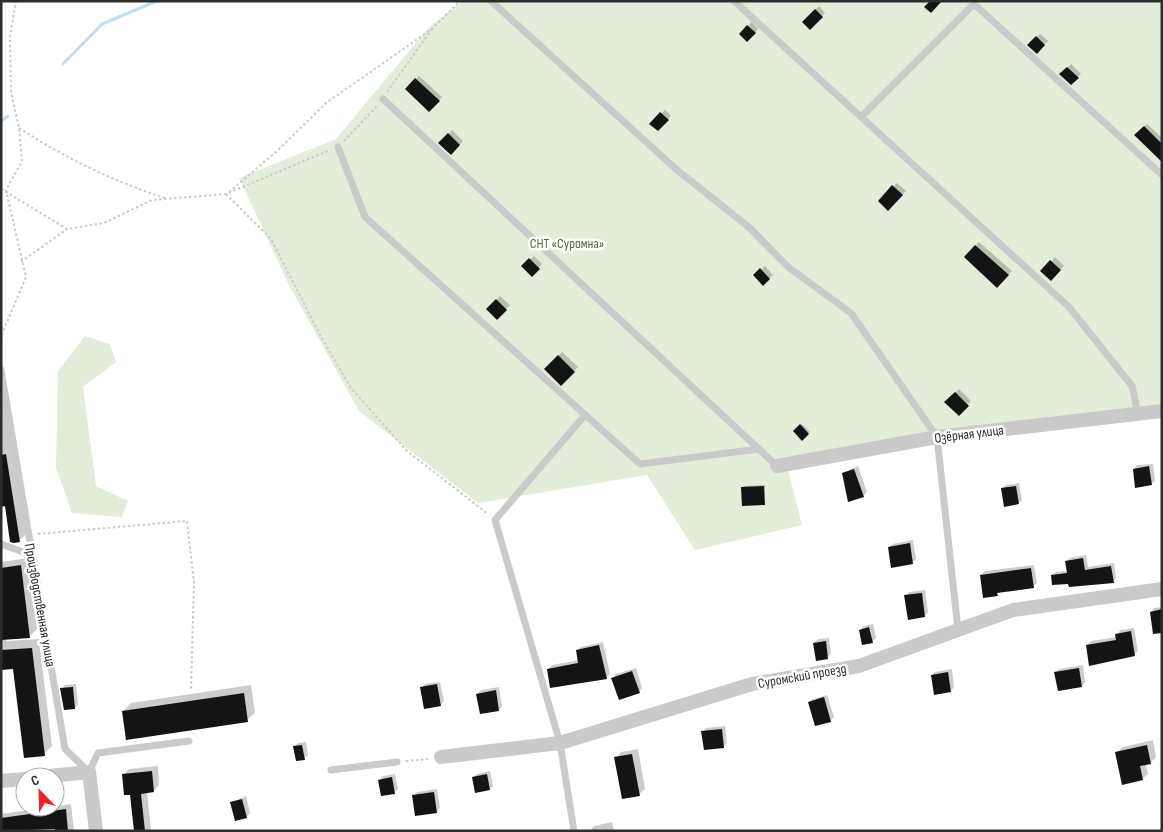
<svg xmlns="http://www.w3.org/2000/svg" width="1163" height="832" font-family="'Sofia Sans Condensed',sans-serif">
<style>
.green{fill:#e3edd9}
.shadow{fill:#0003}
.lines{fill:none;stroke-linecap:round;stroke-linejoin:round}
.stream{stroke:#c3ddef;stroke-width:3}
.building{fill:#141414}
.path{stroke:#cacaca;stroke-width:2;stroke-dasharray:2.5 2.5;stroke-linecap:butt}
.service{stroke:#cacaca;stroke-width:7}
.minor{stroke:#cacaca;stroke-width:14}
.labels{text-anchor:middle;dominant-baseline:central;stroke-width:5;stroke-linejoin:round;paint-order:stroke}
.park-label{font-size:14px;fill:#4f6d36;stroke:#fff}
.street-label{font-size:14px;fill:#2d2d2d;stroke:#fff}
</style>
<rect width="100%" height="100%" fill="#fff"/>
<!-- green -->
<g class="green">
<polygon points="463,1 1162,1 1162,404 785,458 802,525 695,550 647,475 478,503 359,411 290,287 239,178 336,139 429,27"/>
<polygon points="85,336 110,344 116,362 83,387 96,486 128,501 122,517 72,513 56,468 58,371"/>
</g>
<!-- shadow -->
<g class="shadow">
<polygon points="819,6 825,13 810,28 804,22"/>
<polygon points="752,22 758,29 747,41 740,34"/>
<polygon points="1040,34 1048,41 1037,52 1029,45"/>
<polygon points="1071,64 1081,74 1071,84 1061,74"/>
<polygon points="419,76 442,97 429,110 407,89"/>
<polygon points="665,110 671,116 658,130 651,123"/>
<polygon points="1147,124 1162,138 1162,160 1136,135"/>
<polygon points="452,130 463,141 451,153 440,143"/>
<polygon points="897,183 906,191 888,209 880,200"/>
<polygon points="979,242 1012,271 997,286 966,257"/>
<polygon points="534,256 542,264 532,275 523,266"/>
<polygon points="1055,257 1064,266 1051,279 1042,271"/>
<polygon points="765,266 773,275 763,284 755,275"/>
<polygon points="500,296 510,305 497,318 488,309"/>
<polygon points="562,352 578,367 561,384 546,369"/>
<polygon points="1,362 27,533 19,541 6,505 1,505"/>
<polygon points="959,389 971,401 959,414 946,402"/>
<polygon points="802,424 810,432 802,439 795,431"/>
<polygon points="1153,464 1155,481 1151,484 1134,469 1137,465"/>
<polygon points="858,466 867,492 863,496 843,473"/>
<polygon points="1019,483 1022,500 1019,503 1002,488 1006,485"/>
<polygon points="765,485 764,504 742,488 744,486"/>
<polygon points="913,540 916,559 912,563 889,547 893,544"/>
<polygon points="1086,555 1088,567 1114,563 1116,578 1113,582 1069,583 1052,575 1056,572 1068,571 1066,561 1070,558"/>
<polygon points="29,558 37,629 29,637 4,638 9,643 39,641 52,746 44,754 14,667 1,669 1,562"/>
<polygon points="1034,565 1037,583 1033,586 1000,591 997,595 981,575 985,571"/>
<polygon points="925,590 928,612 925,616 906,596 909,592"/>
<polygon points="1162,607 1162,631 1151,612 1154,608"/>
<polygon points="873,624 876,638 872,642 860,630 864,626"/>
<polygon points="1134,628 1138,651 1134,655 1087,645 1091,641 1117,637 1120,630"/>
<polygon points="829,638 831,654 828,657 814,643 818,639"/>
<polygon points="603,642 610,674 606,678 548,669 552,665 579,660 577,650 581,647"/>
<polygon points="1083,665 1085,682 1082,686 1056,672 1059,669"/>
<polygon points="636,668 642,688 639,692 613,678 616,674"/>
<polygon points="952,669 954,687 951,691 932,675 935,672"/>
<polygon points="440,682 444,701 440,705 422,688 425,684"/>
<polygon points="76,684 78,704 75,708 62,689 65,685"/>
<polygon points="251,685 255,713 247,720 123,711 131,703"/>
<polygon points="499,687 502,706 499,710 478,694 481,690"/>
<polygon points="827,695 834,717 830,721 809,702 813,699"/>
<polygon points="725,726 727,743 724,746 703,731 706,728"/>
<polygon points="1153,740 1156,757 1150,763 1146,764 1148,774 1142,779 1117,752 1123,747"/>
<polygon points="306,742 308,755 304,758 295,746 298,743"/>
<polygon points="638,749 645,789 639,794 616,758 621,752"/>
<polygon points="158,766 159,785 154,791 147,792 151,831 135,831 132,793 124,774 129,769"/>
<polygon points="490,771 493,786 490,789 473,778 477,774"/>
<polygon points="395,774 398,789 394,793 379,780 383,776"/>
<polygon points="437,789 440,808 436,812 414,796 417,792"/>
<polygon points="246,796 250,813 247,817 236,820 231,803"/>
<polygon points="71,804 74,831 57,831 56,827 31,831 1,831 1,814"/>
<polygon points="612,822 614,831 590,831 594,826"/>
</g>
<g class="lines">
<!-- stream -->
<g class="stream">
<polyline points="63,64 102,24 157,1"/>
<polyline points="1,121 8,116"/>
</g>
</g>
<!-- building -->
<g class="building">
<polygon points="930,1 942,1 931,13 924,7"/>
<polygon points="815,9 823,17 810,30 802,22"/>
<polygon points="747,25 756,33 747,42 739,34"/>
<polygon points="1036,36 1045,45 1037,54 1027,45"/>
<polygon points="1067,67 1079,78 1071,85 1059,74"/>
<polygon points="415,78 440,101 429,112 405,89"/>
<polygon points="660,112 669,120 658,131 649,124"/>
<polygon points="1144,126 1162,144 1162,162 1134,135"/>
<polygon points="448,133 460,145 451,155 438,143"/>
<polygon points="892,185 903,195 888,211 878,201"/>
<polygon points="975,245 1009,275 997,288 964,257"/>
<polygon points="529,258 540,269 532,277 521,266"/>
<polygon points="1050,260 1061,270 1051,281 1040,271"/>
<polygon points="760,268 770,279 763,286 753,275"/>
<polygon points="496,299 507,310 497,320 486,309"/>
<polygon points="558,355 575,372 561,386 544,369"/>
<polygon points="955,392 969,406 959,416 944,402"/>
<polygon points="800,424 809,434 802,441 793,431"/>
<polygon points="6,454 20,542 14,543 10,542 5,506 1,507 1,455"/>
<polygon points="1149,466 1152,485 1135,488 1133,469"/>
<polygon points="854,469 864,497 848,502 842,473"/>
<polygon points="764,486 765,505 742,506 741,487"/>
<polygon points="1016,486 1019,504 1004,507 1001,488"/>
<polygon points="910,543 913,564 891,568 888,547"/>
<polygon points="1083,558 1085,570 1111,566 1114,583 1069,587 1068,584 1052,585 1051,575 1067,573 1065,561"/>
<polygon points="21,565 30,638 1,640 1,568"/>
<polygon points="1031,568 1034,588 997,593 998,596 983,598 980,575"/>
<polygon points="922,593 925,617 908,620 904,595"/>
<polygon points="1162,609 1162,633 1153,634 1150,612"/>
<polygon points="869,627 873,643 862,645 859,630"/>
<polygon points="1131,631 1135,656 1089,666 1086,645 1116,640 1115,634"/>
<polygon points="826,641 828,659 816,661 813,643"/>
<polygon points="599,645 607,679 550,688 547,669 578,663 576,650"/>
<polygon points="32,648 45,756 24,758 13,669 1,670 1,650"/>
<polygon points="1079,668 1082,687 1058,691 1054,672"/>
<polygon points="632,671 640,693 619,700 611,678"/>
<polygon points="948,672 951,692 934,695 931,675"/>
<polygon points="437,684 441,706 424,709 420,687"/>
<polygon points="73,687 75,709 64,710 60,688"/>
<polygon points="496,690 499,711 480,714 476,694"/>
<polygon points="244,693 248,722 126,740 122,711"/>
<polygon points="824,697 831,722 815,726 808,702"/>
<polygon points="722,729 724,748 704,750 701,731"/>
<polygon points="302,745 305,760 296,761 293,746"/>
<polygon points="1147,745 1151,764 1140,766 1143,780 1122,785 1115,752"/>
<polygon points="632,754 640,796 622,799 614,757"/>
<polygon points="152,771 154,792 141,794 145,831 134,831 130,795 124,795 122,774"/>
<polygon points="487,774 490,790 475,793 472,777"/>
<polygon points="392,777 395,794 381,796 378,780"/>
<polygon points="434,792 437,813 415,816 412,795"/>
<polygon points="242,799 247,818 235,821 230,802"/>
<polygon points="66,809 68,831 55,831 55,829 1,831 1,818"/>
</g>
<g class="lines">
<!-- path -->
<g class="path">
<polyline points="387,92 432,29"/>
<path d="M19 128C65 158 113 181 165 198"/>
<polyline points="344,141 377,106"/>
<polyline points="1,189 67,229 104,223 152,200 226,194 330,150"/>
<polyline points="229,192 276,152 326,103 432,29 460,1"/>
<polyline points="226,194 271,239 320,335 351,388 407,451 488,514"/>
<polyline points="21,262 67,229"/>
<polyline points="1,345 2,334 26,277 6,190 22,161 19,128 11,92 10,36 16,1"/>
<polyline points="38,534 187,521 194,583 191,689"/>
<polyline points="406,761 429,759"/>
</g>
<!-- service -->
<g class="service">
<polyline points="491,1 677,170 750,228 788,267 851,313 937,437 958,630"/>
<polyline points="734,1 1069,307 1132,386 1138,414"/>
<polyline points="383,99 777,466"/>
<polyline points="861,117 974,4 1162,175"/>
<polyline points="338,147 365,217 640,464 759,449"/>
<polyline points="1,370 65,749 89,772 98,753 189,741"/>
<polyline points="1,544 23,552 34,561"/>
<polyline points="1,645 47,642"/>
<polyline points="331,770 397,762"/>
<polyline points="574,831 560,743 495,520 585,415"/>
</g>
<!-- minor -->
<g class="minor">
<polyline points="777,466 937,437 1162,411"/>
<polyline points="441,757 560,743 752,684 859,666 1013,610 1162,589"/>
<polyline points="39,777 89,772 96,831"/>
<polyline points="1,781 25,779"/>
</g>
</g>
<g class="labels">
<!-- park labels -->
<g class="park-label">
<text x="567" y="243">СНТ «Суромна»</text>
</g>
<!-- street labels -->
<g class="street-label">
<text transform="translate(969 434) rotate(-7)">Озёрная улица</text>
<text transform="translate(40 605) rotate(80)">Производственная улица</text>
<text transform="translate(802 676) rotate(-10)">Суромский проезд</text>
</g>
</g>
<!-- border -->
<rect width="1163" height="832" fill="none" stroke="#2d2d2d" stroke-width="5"/>
<!-- north arrow -->
<g transform="translate(40 792) rotate(337)"><circle r="24" fill="#ffffff" stroke="#ababab"/>
<path d="M0-4L9 19L0 12L-9 19Z" fill="#f61d2a"/>
<text y="-8" font-size="14" font-weight="bold" text-anchor="middle" fill="#2d2d2d">С</text>
</g>
</svg>
